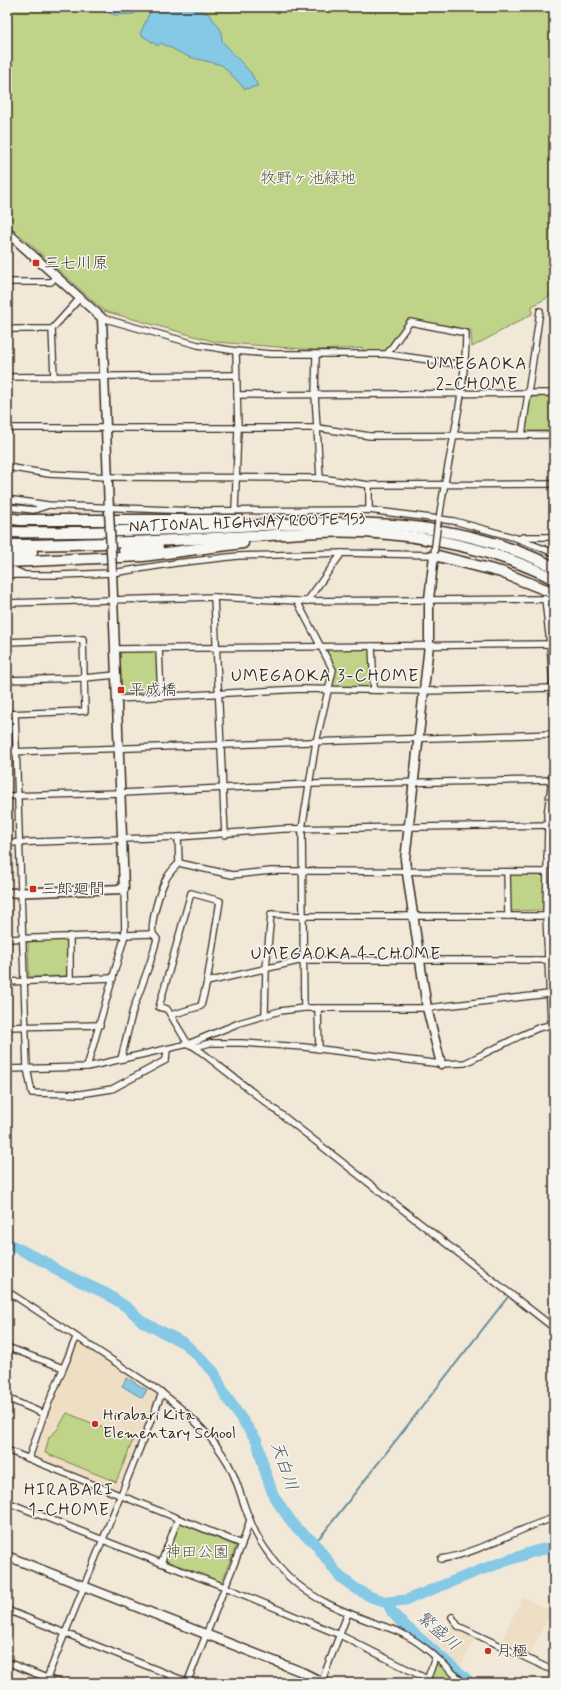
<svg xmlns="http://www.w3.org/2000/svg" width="561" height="1690" font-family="Mynerve,'Klee One',sans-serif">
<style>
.built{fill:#eedec4}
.green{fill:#c0d489;stroke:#7e7f54}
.water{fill:#85c9e6;stroke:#678996}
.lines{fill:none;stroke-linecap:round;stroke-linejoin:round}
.stream{stroke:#678996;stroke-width:2}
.river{stroke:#85c9e6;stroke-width:11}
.street-casing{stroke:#3b2a1e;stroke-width:8}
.secondary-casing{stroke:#3b2a1e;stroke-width:11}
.highway-casing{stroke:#3b2a1e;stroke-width:13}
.street{stroke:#f6f6f2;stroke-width:5.5}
.secondary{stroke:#f6f6f2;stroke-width:8}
.highway{stroke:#f6f6f2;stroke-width:10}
.street-bridge-casing{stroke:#3b2a1e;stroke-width:8;stroke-linecap:butt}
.secondary-bridge-casing{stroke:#3b2a1e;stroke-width:11;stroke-linecap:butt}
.street-bridge{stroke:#f6f6f2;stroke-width:5.5}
.secondary-bridge{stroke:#f6f6f2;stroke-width:8}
.poi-dot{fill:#c8321e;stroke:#f6f6f2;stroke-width:1.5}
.labels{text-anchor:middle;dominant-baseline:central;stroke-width:3;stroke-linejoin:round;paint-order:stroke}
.park-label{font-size:16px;fill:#5c5439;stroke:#f6f6f2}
.poi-label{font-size:16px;fill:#3b2a1e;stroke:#f6f6f2;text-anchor:start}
.street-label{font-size:16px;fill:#3b2a1e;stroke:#f6f6f2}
.neighbourhood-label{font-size:17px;letter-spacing:1px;fill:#3b2a1e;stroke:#f6f6f2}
.water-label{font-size:17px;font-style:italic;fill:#515a5a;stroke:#f6f6f2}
</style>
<rect width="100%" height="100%" fill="#f1e8d7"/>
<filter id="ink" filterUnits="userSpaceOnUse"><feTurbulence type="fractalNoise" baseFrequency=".025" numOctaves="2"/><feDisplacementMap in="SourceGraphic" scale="8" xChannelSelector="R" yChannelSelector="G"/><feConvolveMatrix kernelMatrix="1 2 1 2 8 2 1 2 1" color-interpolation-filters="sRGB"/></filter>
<g filter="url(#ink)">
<!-- built -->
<g class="built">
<polygon points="80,1343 157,1394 118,1488 115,1489 34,1457 34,1455 76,1344"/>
<polygon points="523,1597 551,1611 529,1657 500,1643"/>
<polygon points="451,1624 476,1636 461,1666 426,1634 430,1630"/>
</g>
<!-- green -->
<g class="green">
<polygon points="7,7 554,7 554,294 532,306 532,314 472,347 471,330 409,320 386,351 363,352 363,348 315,350 216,342 104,311 7,223"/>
<polygon points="554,396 554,431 526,431 530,397"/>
<polygon points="325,647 371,647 373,688 333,687 332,686 336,670"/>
<polygon points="158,650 159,692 120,694 118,651"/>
<polygon points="513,874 542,875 545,877 543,910 509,911 509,877"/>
<polygon points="67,939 68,976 29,977 28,940"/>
<polygon points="67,1413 133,1440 116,1482 45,1453 49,1437 57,1430"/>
<polygon points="180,1523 236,1546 221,1583 165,1561"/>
<polygon points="441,1664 457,1678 456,1683 428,1683 436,1665"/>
</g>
<!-- water -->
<g class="water">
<polygon points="101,7 137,7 134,14 116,15 102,11"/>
<polygon points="152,7 190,7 209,14 221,30 222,41 251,73 258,86 245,89 222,65 189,57 161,43 158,46 140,34"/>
<polygon points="127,1378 147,1390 142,1398 122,1386"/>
</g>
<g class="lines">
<!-- stream -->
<polyline class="stream" points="314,1542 322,1535 507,1298"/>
<!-- river -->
<g class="river">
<polyline points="7,1243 49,1264 58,1271 107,1294 128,1308 143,1322 184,1343 198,1356 214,1372 225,1395 257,1441 264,1468 274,1497 296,1528 314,1542 339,1576 355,1588 371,1597 387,1602 406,1600 483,1569 535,1551 554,1547"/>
<polyline points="387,1602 392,1612 402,1623 471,1683"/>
</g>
<defs>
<g id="street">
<polyline points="7,282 51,282 56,276"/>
<polyline points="102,318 198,345 236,351 271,354 387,354 464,365"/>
<polyline points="7,329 52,329 80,298"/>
<polyline points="52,329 54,377"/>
<path d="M387 354 410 322 466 333C466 396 447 458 439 520"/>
<polyline points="316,355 315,395 320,478"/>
<polyline points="7,377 236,375"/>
<polyline points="237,395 554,393"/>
<polyline points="7,428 318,428 370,436 554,435"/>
<polyline points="522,435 540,311"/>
<polyline points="7,467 49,474 108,477 320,478 369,485"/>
<polyline points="7,499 48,505 195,511 369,510 454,521 516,538 554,553"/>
<polyline points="7,507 34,510 46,506"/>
<polyline points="235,510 238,428 236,351"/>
<polyline points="369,510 369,485 554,484"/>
<polyline points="519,539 523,537 554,537"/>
<polyline points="7,570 14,570 23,574"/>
<polyline points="7,575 60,575 112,573 176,563 238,556 342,553"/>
<polyline points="214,597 225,835"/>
<polyline points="545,599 550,644 554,700"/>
<polyline points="297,601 333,670 316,742 302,829 304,1008"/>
<polyline points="307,601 342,553 434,555 434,554"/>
<polyline points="7,603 214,597 297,601 545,599 554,604"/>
<polyline points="7,642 83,639 85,711 7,714"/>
<polyline points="372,646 374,690"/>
<polyline points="115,649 550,644"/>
<polyline points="159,649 161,697"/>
<polyline points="7,680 84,678 116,675"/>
<polyline points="117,699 302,689 424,691 553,688"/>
<polyline points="15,714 27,1068 32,1093 80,1094 112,1089 166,1060 167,1050"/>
<polyline points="7,752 554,734"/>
<polyline points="7,796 121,793 310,784 554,780"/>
<polyline points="7,843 178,837 283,829 554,825"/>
<polyline points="547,857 554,857"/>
<polyline points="179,863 232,875 271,871 302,871 547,872"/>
<polyline points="507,872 508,916"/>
<polyline points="547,895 554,894"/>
<polyline points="70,936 70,980"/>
<polyline points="7,939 153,934"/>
<polyline points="7,982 113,978"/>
<polyline points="207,982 303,960 548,960"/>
<polyline points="318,1008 319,1049"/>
<polyline points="265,1014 266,968 271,914 303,916 546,916"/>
<polyline points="171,1015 201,1006 207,982 220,901 191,893 159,1007 167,1009 188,1044 195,1047 554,1328"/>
<polyline points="551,1025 546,916 548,825 547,815 554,764"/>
<polyline points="7,1027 100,1025"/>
<polyline points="195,1047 210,1043 242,1043 304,1047 441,1064 465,1063 520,1036 538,1028 554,1024"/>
<path d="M121 1059 133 1010 150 963 157 939C156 937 154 936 153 934 150 922 160 890 166 879 169 873 174 868 179 863L178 837"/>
<polyline points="87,1067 125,935 124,889"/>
<polyline points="7,1069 87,1067 188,1044 239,1023 280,1011 304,1008 427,1008 549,994"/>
<path d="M7 1291 162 1393C188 1413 212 1435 228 1463 238 1481 242 1502 250 1520 258 1542 273 1561 289 1577 314 1601 345 1612 377 1624 386 1627 397 1630 405 1635 427 1646 445 1666 464 1683"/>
<polyline points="7,1347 63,1368"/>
<polyline points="7,1398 44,1414"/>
<polyline points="7,1450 242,1544"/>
<polyline points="29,1458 44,1414 76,1338"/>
<polyline points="7,1502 161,1563 225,1587 340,1635 427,1679"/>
<path d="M441 1559C480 1553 516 1529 554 1518"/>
<polyline points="161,1563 178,1519"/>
<polyline points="7,1610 190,1683"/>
<polyline points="452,1617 458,1626 554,1671"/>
<polyline points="7,1662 59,1683"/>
<polyline points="45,1683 162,1393"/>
<polyline points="187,1683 242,1544 250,1520"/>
<polyline points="321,1683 348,1613"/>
<polyline points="426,1683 435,1658"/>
</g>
<g id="secondary">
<polyline points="7,232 102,318 109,511"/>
<polyline points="434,555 429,599 429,645 405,860 427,1008 441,1064"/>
<polyline points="7,893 124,889 112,571"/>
<polyline points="7,1556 302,1672 324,1683"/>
</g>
<g id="highway">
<polyline points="7,518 20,520 239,520"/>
<path d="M7 532C72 533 136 531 201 528 321 522 442 511 554 567"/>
<path d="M7 545C82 545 156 541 231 537 260 536 289 534 319 532 394 529 487 544 554 579"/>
<polyline points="124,549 158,548"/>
<polyline points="7,552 32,552"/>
<polyline points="434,555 501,572 554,593"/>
<polyline points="7,562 143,556 243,543"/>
</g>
</defs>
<!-- street casing -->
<use href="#street" class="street-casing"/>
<!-- secondary casing -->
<use href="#secondary" class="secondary-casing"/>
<!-- highway casing -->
<use href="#highway" class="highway-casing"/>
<!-- street -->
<use href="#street" class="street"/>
<!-- secondary -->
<use href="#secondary" class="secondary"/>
<!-- highway -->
<use href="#highway" class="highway"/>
<defs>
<polyline id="street-bridge" points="434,553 438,521"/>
<polyline id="secondary-bridge" points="109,511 112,571"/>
</defs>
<!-- street-bridge casing -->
<use href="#street-bridge" class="street-bridge-casing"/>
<!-- secondary-bridge casing -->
<use href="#secondary-bridge" class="secondary-bridge-casing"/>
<!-- street-bridge -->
<use href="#street-bridge" class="street-bridge"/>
<!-- secondary-bridge -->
<use href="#secondary-bridge" class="secondary-bridge"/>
</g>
</g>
<!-- markers -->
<g class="poi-dot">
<rect x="32" y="259" width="8" height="8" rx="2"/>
<rect x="117" y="686" width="8" height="8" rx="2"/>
<rect x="29" y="885" width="8" height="8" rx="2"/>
<circle cx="95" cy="1424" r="4"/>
<circle cx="488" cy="1651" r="4"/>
</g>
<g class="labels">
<!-- park labels -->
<g class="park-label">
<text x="308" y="178">牧野ヶ池緑地</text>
<text x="197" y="1552">神田公園</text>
</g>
<!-- poi labels -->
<g class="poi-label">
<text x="44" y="263">三七川原</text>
<text x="129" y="690">平成橋</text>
<text x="41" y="889">三郎廻間</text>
<text x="103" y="1415">Hirabari Kita<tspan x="103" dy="18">Elementary School</tspan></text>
<text x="496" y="1651">月極</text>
</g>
<!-- street labels -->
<g class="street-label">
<text transform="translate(247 523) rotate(-2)">NATIONAL HIGHWAY ROUTE 153</text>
</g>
<!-- neighbourhood labels -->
<g class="neighbourhood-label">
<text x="477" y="364">UMEGAOKA<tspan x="477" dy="20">2-CHOME</tspan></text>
<text x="325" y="676">UMEGAOKA 3-CHOME</text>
<text x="346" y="954">UMEGAOKA 4-CHOME</text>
<text x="69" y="1490">HIRABARI<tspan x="69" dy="20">1-CHOME</tspan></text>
</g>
<!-- water labels -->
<g class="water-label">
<text transform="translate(284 1466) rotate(71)">天白川</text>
<text transform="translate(438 1631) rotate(41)">繁盛川</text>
</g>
</g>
<!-- margin -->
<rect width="561" height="1690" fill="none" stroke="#f6f6f2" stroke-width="24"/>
<rect x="12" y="12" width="537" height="1666" fill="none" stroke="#3b2a1e" stroke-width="1.5" filter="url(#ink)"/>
</svg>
